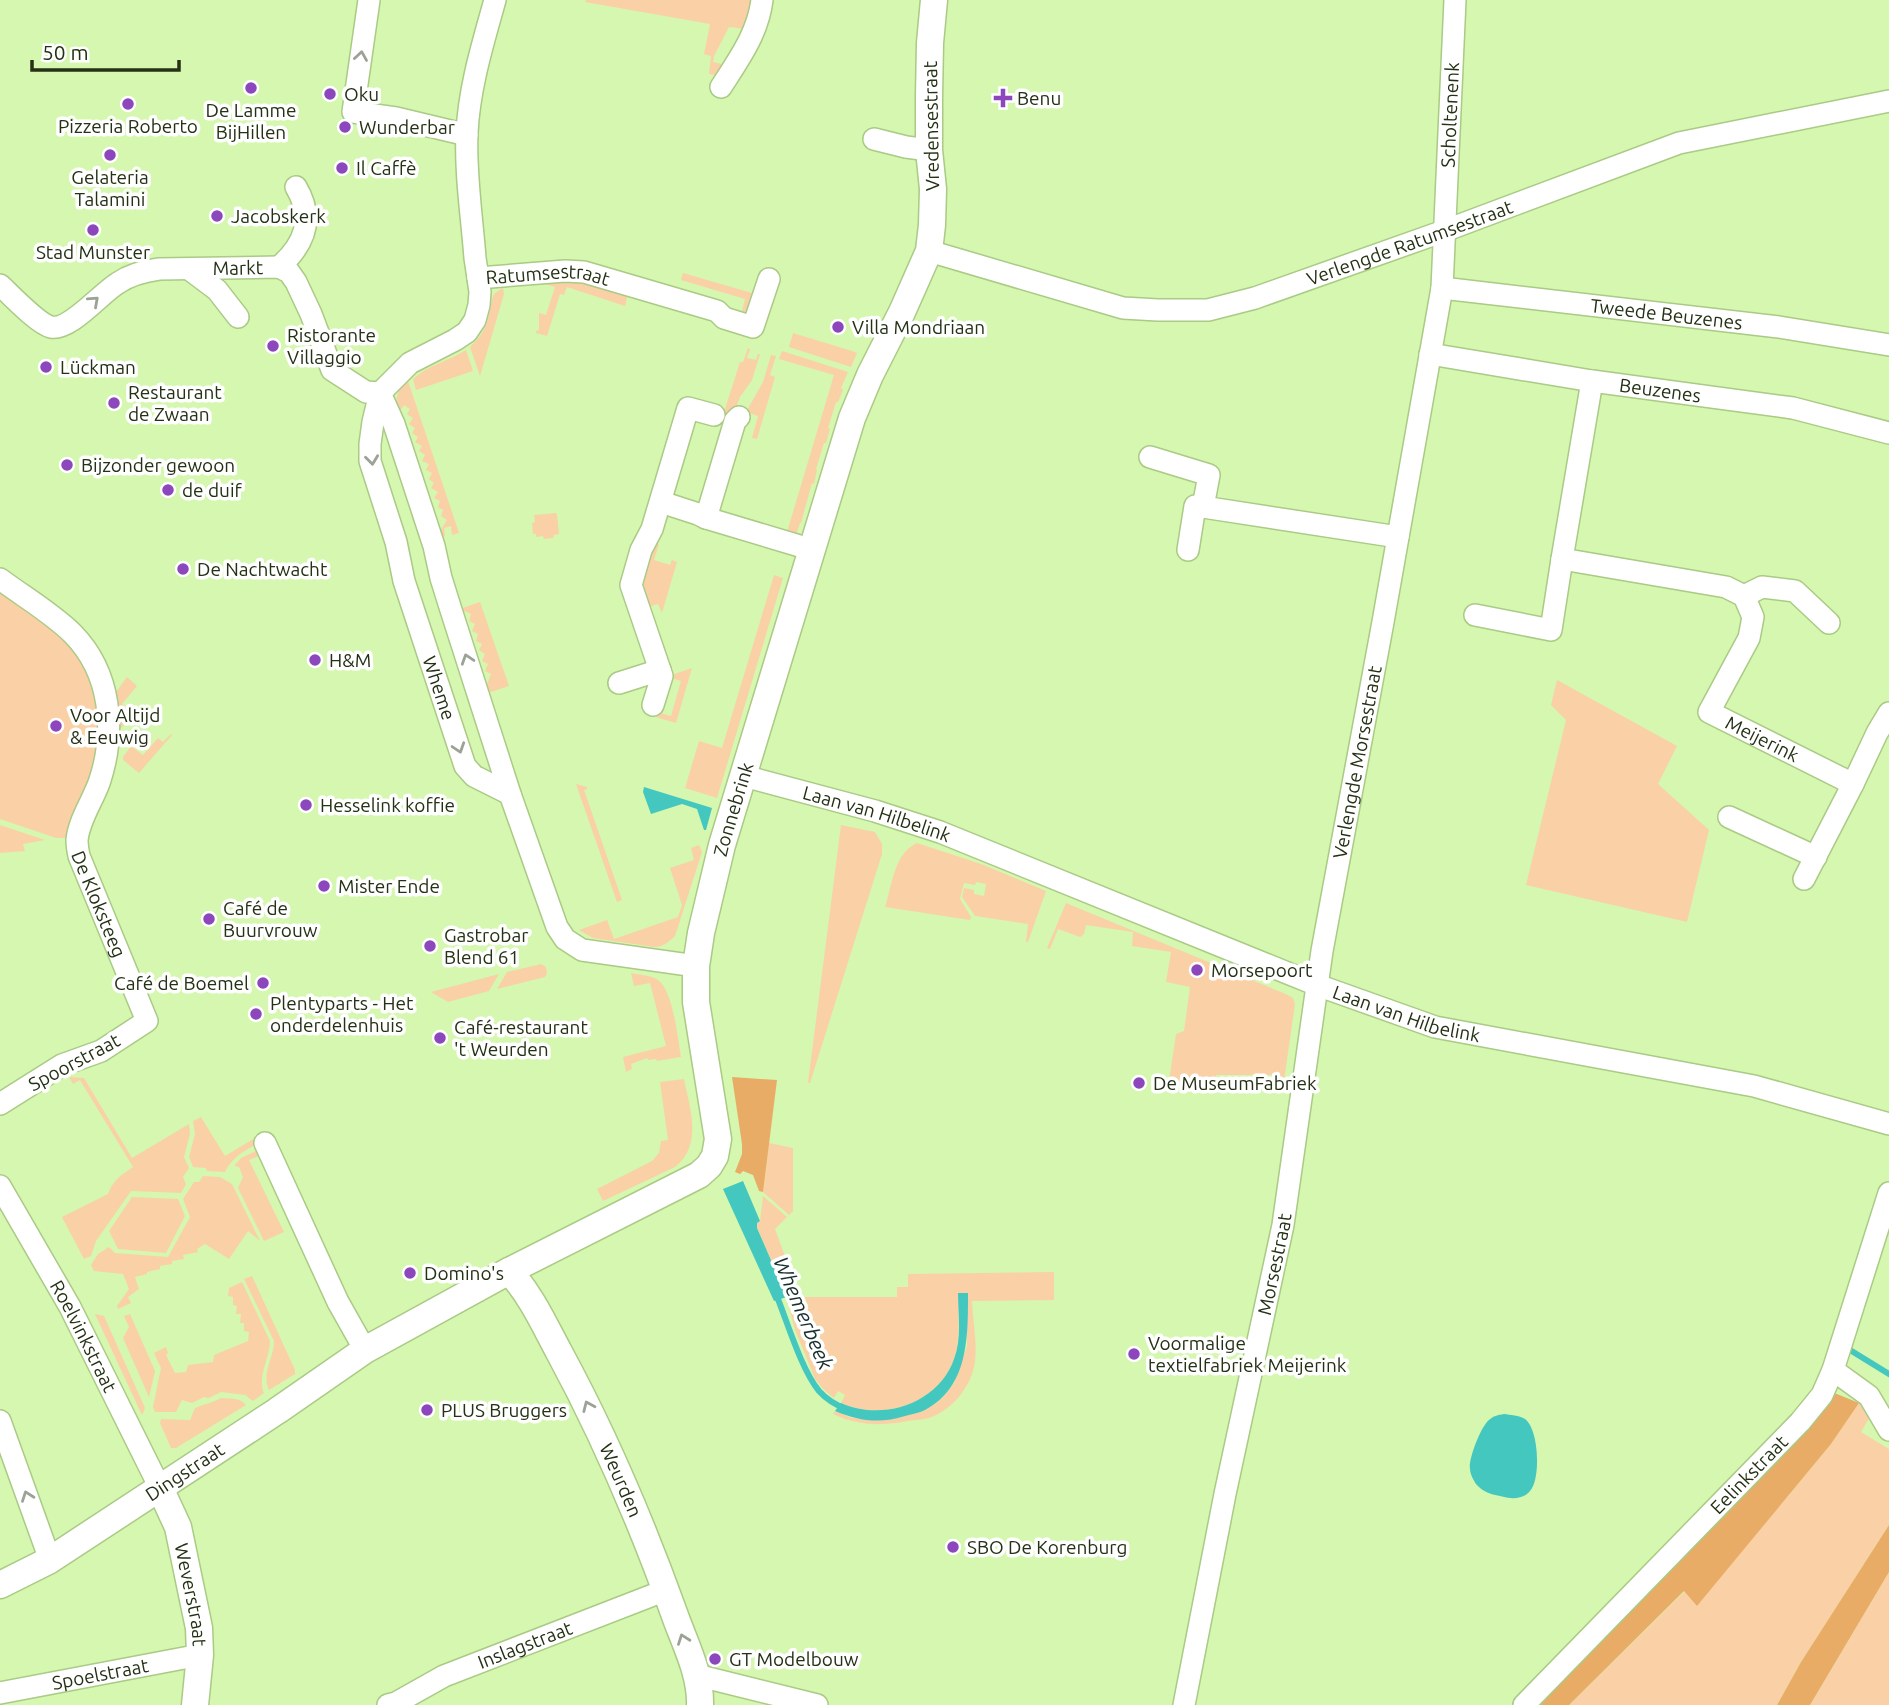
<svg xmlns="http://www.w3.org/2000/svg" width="1889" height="1705" font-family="Ubuntu,sans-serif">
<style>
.green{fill:#fad1a6}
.forest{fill:#e9ac66}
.water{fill:#44c7bf}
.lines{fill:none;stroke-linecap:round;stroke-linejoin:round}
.stream{stroke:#44c7bf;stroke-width:6}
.minor-casing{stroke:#aaca85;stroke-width:24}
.tertiary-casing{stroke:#aaca85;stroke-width:29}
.minor{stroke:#fff;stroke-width:21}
.tertiary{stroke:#fff;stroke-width:26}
.oneway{stroke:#9ca296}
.poi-dot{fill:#8b47bb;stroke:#fff;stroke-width:2.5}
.labels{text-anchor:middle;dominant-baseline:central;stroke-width:7;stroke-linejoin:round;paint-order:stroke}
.poi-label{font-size:19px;fill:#243115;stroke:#fff;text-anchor:start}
.street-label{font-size:19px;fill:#243115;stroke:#fff}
.water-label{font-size:21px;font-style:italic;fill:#19302e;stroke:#fff}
</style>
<rect width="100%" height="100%" fill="#d5f7b0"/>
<!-- green -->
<g class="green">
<polygon points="586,0 752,0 746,29 729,27 714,56 713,62 726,65 720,76 709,74 711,56 704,54 710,24 585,2"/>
<polygon points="683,273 752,293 747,312 742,311 745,299 681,280"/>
<polygon points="571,278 626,293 627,298 625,306 567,287 564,295 560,294 547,336 536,333 536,331 539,330 539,313 546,315 555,287 542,283"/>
<path d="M503 288 504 294 480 376 470 347C490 328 487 319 493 296L495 293Z"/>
<polygon points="793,333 852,351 857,353 851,367 789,347"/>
<polygon points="748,348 750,349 747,358 756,360 758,354 760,354 752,380 740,397 734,412 726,416 717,413 719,407 725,409 740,362 743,362"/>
<path d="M466 350 473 371 416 390 413 379C428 365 449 361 466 350Z"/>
<polygon points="782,351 848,372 841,388 843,390 838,402 836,402 828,428 830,429 826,443 824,443 816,469 817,470 814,484 812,483 801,523 800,523 796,535 787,532 834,375 779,359"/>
<polygon points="771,355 776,356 770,375 775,377 757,439 752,438 758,416 746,412 763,382"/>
<path d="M407 378 459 533 452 535 451 526 444 528 445 536 438 538 437 536 447 520 441 516 443 510 438 507 440 501 434 498 438 492 431 488 434 483 429 479 432 473 426 470 429 464 422 461 425 455 419 451 422 446 415 442 418 437 412 433 415 428 409 424 413 418 407 414 410 409 404 405 399 412C392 399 400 389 407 378Z"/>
<polygon points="556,513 557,514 559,534 554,535 553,538 544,539 543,536 536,537 536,534 533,534 532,523 535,522 534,515"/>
<polygon points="652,542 659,544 654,560 670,565 672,560 677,562 662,613 658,604 645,608 637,587"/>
<polygon points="774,575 783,578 717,798 685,788 699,741 722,748"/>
<polygon points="0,585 32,609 30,614 58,633 67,637 98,692 103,741 69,835 65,838 56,838 0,819"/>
<polygon points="480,602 509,686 485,694 484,691 491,674 485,671 488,664 482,661 485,654 479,650 482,644 476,641 478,634 472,631 475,624 469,621 471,614 465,611 462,618 457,610"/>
<polygon points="692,668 676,723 652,716 653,711 671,716 681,681 668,677 669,676"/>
<polygon points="127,677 137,686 122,704 134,714 120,729 117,729 114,695"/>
<polygon points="1557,680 1677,746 1658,784 1709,830 1687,922 1526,885 1566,720 1551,705"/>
<polygon points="171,734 172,735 139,773 123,760 123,757 131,746 143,755 158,738 163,742"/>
<polygon points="576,784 587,787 587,789 584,790 622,900 617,902"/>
<polygon points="0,825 45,840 23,844 25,851 0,853"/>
<polygon points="841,825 875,832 882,844 882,854 810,1083 808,1083"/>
<path d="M917 843 981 864 1046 891 1028 942H1026L1028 924 975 916 962 897 964 888 974 890V894L984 896 986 884 976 882 975 885 964 883 960 899 971 917 970 920 885 907C892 886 894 853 917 843Z"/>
<path d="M699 845 702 852 675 936C668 942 664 947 654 947L593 938 579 930 607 920 614 939 678 917 682 905 670 868 694 860 691 848Z"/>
<polygon points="1066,903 1288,995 1293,998 1295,1004 1284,1081 1280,1081 1279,1075 1216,1075 1216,1081 1169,1081 1176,1034 1184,1031 1190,987 1166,982 1171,952 1132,946 1133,932 1086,925 1084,934 1080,937 1058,929 1050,949 1047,948"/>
<polygon points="541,964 546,967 547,973 545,977 497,989 507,972"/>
<path d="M631 973C640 975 650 975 658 980 673 990 678 1040 681 1057L657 1061 656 1059 648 1060 647 1058 631 1064 632 1069 626 1072 623 1057 666 1046 650 983 634 986Z"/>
<polygon points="499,974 489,991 448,1002 431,992"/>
<path d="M69 1077 84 1078 132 1158 189 1124 190 1134 184 1157 189 1168 183 1177 186 1184 181 1193 131 1191 96 1241 91 1256 84 1259 62 1217 108 1194C113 1180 121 1175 133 1167L80 1080 73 1084Z"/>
<path d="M684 1079C690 1109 703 1145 675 1167L603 1201 597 1189 652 1161 659 1153 661 1141 668 1140 660 1082Z"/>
<path d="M201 1117 225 1156 255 1138 258 1143C244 1151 232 1157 225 1172L207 1171 206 1168 193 1167 189 1157 195 1134 193 1121Z"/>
<polygon points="769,1143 793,1148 793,1211 789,1215 763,1192"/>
<polygon points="260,1149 262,1155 249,1160 284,1232 264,1241 238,1188 243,1177 239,1167 234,1166 241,1158"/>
<polygon points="203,1176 220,1177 232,1184 260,1241 248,1231 229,1259 205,1244 197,1249 198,1252 183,1255 184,1259 172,1261 172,1264 160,1266 160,1269 147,1272 147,1274 135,1277 139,1289 128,1297 131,1303 118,1309 117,1306 129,1289 123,1274 94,1271 91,1265 98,1254 109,1247 115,1253 168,1257 190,1217 183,1199 194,1182 199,1182"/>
<path d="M763 1196 787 1217 775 1229 800 1297H897V1287H908V1274L1054 1272V1300L972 1301C973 1323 979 1351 973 1371 967 1391 950 1411 929 1418 921 1420 911 1420 902 1422 877 1426 857 1425 833 1414L835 1411 852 1418 925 1410 941 1399 954 1383 967 1346V1293L958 1294C958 1315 961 1339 954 1359 939 1403 883 1422 841 1403L845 1395 838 1391 834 1398 823 1389 815 1379 794 1327 787 1297 757 1228V1223L760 1221Z"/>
<polygon points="132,1197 178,1199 185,1216 166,1253 118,1249 109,1231"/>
<path d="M252 1276 295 1370V1374L269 1390C261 1373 274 1358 274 1341L244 1279Z"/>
<path d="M242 1282 270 1341C270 1358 257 1376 264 1393L253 1401 245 1395 221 1392 209 1398 204 1397 192 1403 182 1400 176 1412H155L153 1407 161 1368 154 1353 166 1347 168 1353 166 1355 175 1373 186 1372 188 1365 213 1362 214 1355 248 1341 249 1332 244 1331V1323H240L241 1314H236L237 1306 233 1305V1297L228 1296 229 1288Z"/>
<polygon points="95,1314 104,1316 145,1408 142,1415"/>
<polygon points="130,1314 155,1371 149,1397 123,1338 129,1327 124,1316"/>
<path d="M221 1398C230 1399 240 1397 246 1405L176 1448H171L160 1423 161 1419 190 1420 195 1408C204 1404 212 1403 221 1398Z"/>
<polygon points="1859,1403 1875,1408 1861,1432 1889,1449 1889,1525 1801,1662 1777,1705 1569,1705 1685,1591 1697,1605 1831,1444"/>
<polygon points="1889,1572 1889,1705 1810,1705"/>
</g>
<!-- forest -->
<g class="forest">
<polygon points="732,1077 777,1080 763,1192 759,1191 753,1175 743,1171 740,1174 735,1172 742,1154 742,1144"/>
<polygon points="1832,1392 1859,1403 1831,1444 1697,1606 1684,1591 1569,1705 1540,1705 1801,1436"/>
<polygon points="1889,1525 1889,1572 1810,1705 1777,1705 1801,1662"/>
</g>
<!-- water -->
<g class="water">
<polygon points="644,787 712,808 706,830 704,830 697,809 682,804 651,814 643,792"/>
<polygon points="743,1181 760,1221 757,1223 757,1228 787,1297 774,1301 723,1189"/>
<path d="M958 1293H968C968 1336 969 1387 925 1410 919 1413 911 1414 905 1416 880 1424 859 1421 835 1411L841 1403C883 1422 939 1403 954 1359 962 1338 958 1315 958 1293Z"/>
<path d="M1504 1414C1510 1415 1519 1415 1525 1419 1539 1429 1541 1479 1530 1491 1523 1500 1510 1499 1500 1496 1490 1494 1483 1492 1476 1484 1474 1481 1470 1474 1470 1469 1468 1460 1481 1426 1489 1420 1493 1416 1498 1415 1504 1414Z"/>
</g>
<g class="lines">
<!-- stream -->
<g class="stream">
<path d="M776 1294C787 1321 801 1369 819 1391 827 1400 836 1405 846 1409"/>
<polyline points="1850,1350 1889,1374"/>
</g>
<defs>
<g id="minor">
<polyline points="369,0 353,112 396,118 467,135"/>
<path id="s1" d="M495 0C483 43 469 88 467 133 465 173 472 218 475 258L478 278 565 271 584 272 717 311 724 318 753 327 769 279"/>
<path d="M721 87C739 59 758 33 762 0"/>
<polyline points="874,139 906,147 929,150"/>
<path id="s2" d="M929 251 1123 308 1158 310H1208L1255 298 1444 231 1679 143 1889 101"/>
<path d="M279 267C305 244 315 219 296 187"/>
<polyline points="189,269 217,290 238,317"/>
<path id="s3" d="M478 278 480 292 479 305 475 320 467 332 455 340 410 363 380 393 373 422 370 444V461L396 542 404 581 465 766 474 776 510 794"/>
<path id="s4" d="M0 285C11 295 38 324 51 327 70 331 101 293 118 283 131 274 144 271 159 269L279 267 289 272 296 282 311 314 332 370 366 392 380 393"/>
<path id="s5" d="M1442 288 1779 327 1889 345"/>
<path id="s6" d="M1430 354 1592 381 1793 408 1889 433"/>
<path id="s7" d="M1592 381 1562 559 1726 587 1744 596 1753 617 1749 638 1709 712 1853 784 1877 733 1889 713"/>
<polyline points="380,393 394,424 434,546 441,578 451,610 510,794 557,927 565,939 582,950 696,966"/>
<polyline points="1150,457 1209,475 1203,507 1398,537"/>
<polyline points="661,502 698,514 706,518 813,550"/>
<polyline points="706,518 735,421 739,417"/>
<polyline points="1188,550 1195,506 1203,507"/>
<path id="s8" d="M0 579C24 597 52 613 73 634 111 673 116 730 100 780 94 799 79 819 77 840 77 845 78 851 79 856L147 1021 101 1051 62 1065 0 1104"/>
<polyline points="1744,596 1762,587 1795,591 1829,623"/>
<polyline points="1475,615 1551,630 1562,559"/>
<polyline points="619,683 660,670"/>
<polyline points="653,705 662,676 631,585 641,550 652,529 688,408 714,415"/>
<path id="s9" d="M744 776 875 811 940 832 1317 985 1435 1027 1754 1086 1889 1124"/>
<polyline points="1729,817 1816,857"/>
<polyline points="1804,879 1853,784"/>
<polyline points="265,1143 338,1302 365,1350"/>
<path id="s10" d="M0 1186 70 1307 160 1488"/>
<polyline points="1833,1370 1869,1396 1889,1430"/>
<polyline points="0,1421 50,1560"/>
<polyline points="696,1675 817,1705"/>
<path id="s11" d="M0 1693 200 1655"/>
<path id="s12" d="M388 1705 396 1703 444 1676 666 1590"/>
<path id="s13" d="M1184 1705 1225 1494 1283 1225 1322 951 1383 622 1442 288 1455 0"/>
<path id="s14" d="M1524 1705 1800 1422 1822 1395 1833 1370 1889 1193"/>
</g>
<g id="tertiary">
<path id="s15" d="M509 1271C531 1295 544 1324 559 1352 604 1435 642 1524 674 1613 684 1642 701 1673 700 1705"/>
<path id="s16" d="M160 1488 178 1527 199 1628 200 1655 195 1705"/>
<path id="s17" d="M0 1585 50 1560 277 1411 365 1350 509 1271 699 1175 709 1166 715 1156 718 1139 696 1002V966L701 933 722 845 852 418 870 375 902 312 929 251 932 225 933 189 929 150V96L930 43 934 0"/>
</g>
</defs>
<!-- minor casing -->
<use href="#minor" class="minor-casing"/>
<!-- tertiary casing -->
<use href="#tertiary" class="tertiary-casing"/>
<!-- minor -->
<use href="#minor" class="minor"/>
<!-- tertiary -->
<use href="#tertiary" class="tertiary"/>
</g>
<!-- one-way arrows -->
<defs><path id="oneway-chevron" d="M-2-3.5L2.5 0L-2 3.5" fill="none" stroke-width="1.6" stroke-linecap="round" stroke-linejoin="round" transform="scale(1.75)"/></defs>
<g class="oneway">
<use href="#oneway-chevron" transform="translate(361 56) rotate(-81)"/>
<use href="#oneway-chevron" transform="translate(94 301) rotate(-42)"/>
<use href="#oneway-chevron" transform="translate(372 460) rotate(83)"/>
<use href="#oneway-chevron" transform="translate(467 659) rotate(-108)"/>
<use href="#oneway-chevron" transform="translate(459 748) rotate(72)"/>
<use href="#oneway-chevron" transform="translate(588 1406) rotate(-114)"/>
<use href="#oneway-chevron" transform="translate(27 1496) rotate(-110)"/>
<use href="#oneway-chevron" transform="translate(683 1639) rotate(-110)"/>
</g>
<!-- markers -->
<g class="poi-dot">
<circle cx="251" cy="88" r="7"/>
<circle cx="330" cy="94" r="7"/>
<path d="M999.5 87.5h7v7h7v7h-7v7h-7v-7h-7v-7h7z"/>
<circle cx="128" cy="104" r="7"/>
<circle cx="345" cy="127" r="7"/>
<circle cx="110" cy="155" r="7"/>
<circle cx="342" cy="168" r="7"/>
<circle cx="217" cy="216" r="7"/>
<circle cx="93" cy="230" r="7"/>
<circle cx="838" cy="327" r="7"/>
<circle cx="273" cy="346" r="7"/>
<circle cx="46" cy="367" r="7"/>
<circle cx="114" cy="403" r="7"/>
<circle cx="67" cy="465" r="7"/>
<circle cx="168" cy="490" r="7"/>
<circle cx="183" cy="569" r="7"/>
<circle cx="315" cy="660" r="7"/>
<circle cx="56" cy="726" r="7"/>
<circle cx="306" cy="805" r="7"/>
<circle cx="324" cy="886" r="7"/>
<circle cx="209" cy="919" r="7"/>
<circle cx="430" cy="946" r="7"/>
<circle cx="1197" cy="970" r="7"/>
<circle cx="263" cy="983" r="7"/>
<circle cx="256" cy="1014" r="7"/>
<circle cx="440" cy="1038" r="7"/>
<circle cx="1139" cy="1083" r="7"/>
<circle cx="410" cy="1273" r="7"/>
<circle cx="1134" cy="1354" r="7"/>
<circle cx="427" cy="1410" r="7"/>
<circle cx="953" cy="1547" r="7"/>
<circle cx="715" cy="1659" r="7"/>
</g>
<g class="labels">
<!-- poi labels -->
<g class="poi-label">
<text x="344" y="94">Oku</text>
<text x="1017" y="98">Benu</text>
<text x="251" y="110" text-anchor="middle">De Lamme<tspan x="251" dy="22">BijHillen</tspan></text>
<text x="128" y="126" text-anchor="middle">Pizzeria Roberto</text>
<text x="359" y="127">Wunderbar</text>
<text x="356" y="168">Il Caffè</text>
<text x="110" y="177" text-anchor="middle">Gelateria<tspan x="110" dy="22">Talamini</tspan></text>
<text x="231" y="216">Jacobskerk</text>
<text x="93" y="252" text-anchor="middle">Stad Munster</text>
<text x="852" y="327">Villa Mondriaan</text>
<text x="287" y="335">Ristorante<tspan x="287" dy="22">Villaggio</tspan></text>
<text x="60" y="367">Lückman</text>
<text x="128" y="392">Restaurant<tspan x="128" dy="22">de Zwaan</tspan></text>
<text x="81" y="465">Bijzonder gewoon</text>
<text x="182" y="490">de duif</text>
<text x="197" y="569">De Nachtwacht</text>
<text x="329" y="660">H&amp;M</text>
<text x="70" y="715">Voor Altijd<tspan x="70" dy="22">&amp; Eeuwig</tspan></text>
<text x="320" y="805">Hesselink koffie</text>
<text x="338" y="886">Mister Ende</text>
<text x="223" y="908">Café de<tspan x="223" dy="22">Buurvrouw</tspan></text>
<text x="444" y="935">Gastrobar<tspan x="444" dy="22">Blend 61</tspan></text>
<text x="1211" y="970">Morsepoort</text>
<text x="249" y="983" text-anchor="end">Café de Boemel</text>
<text x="270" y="1003">Plentyparts - Het<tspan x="270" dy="22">onderdelenhuis</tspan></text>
<text x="454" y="1027">Café-restaurant<tspan x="454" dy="22">'t Weurden</tspan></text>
<text x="1153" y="1083">De MuseumFabriek</text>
<text x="424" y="1273">Domino's</text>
<text x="1148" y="1343">Voormalige<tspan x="1148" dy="22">textielfabriek Meijerink</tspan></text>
<text x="441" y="1410">PLUS Bruggers</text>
<text x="967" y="1547">SBO De Korenburg</text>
<text x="729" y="1659">GT Modelbouw</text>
</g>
<!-- street labels -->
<g class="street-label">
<text stroke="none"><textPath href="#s13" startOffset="1614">Scholtenenk</textPath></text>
<text transform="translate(931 126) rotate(-91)">Vredensestraat</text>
<text stroke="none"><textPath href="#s2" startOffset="500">Verlengde Ratumsestraat</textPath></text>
<text stroke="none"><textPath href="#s4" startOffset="271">Markt</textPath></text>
<text stroke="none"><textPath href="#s1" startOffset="352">Ratumsestraat</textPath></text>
<text stroke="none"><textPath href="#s5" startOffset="226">Tweede Beuzenes</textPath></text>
<text stroke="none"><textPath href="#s6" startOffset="233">Beuzenes</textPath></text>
<text stroke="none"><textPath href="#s3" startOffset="471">Wheme</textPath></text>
<text stroke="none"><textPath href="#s7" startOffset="555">Meijerink</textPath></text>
<text stroke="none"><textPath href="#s13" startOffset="959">Verlengde Morsestraat</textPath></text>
<text stroke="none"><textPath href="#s17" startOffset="1190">Zonnebrink</textPath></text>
<text stroke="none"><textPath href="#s9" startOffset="138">Laan van Hilbelink</textPath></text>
<text stroke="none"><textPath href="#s8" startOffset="380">De Kloksteeg</textPath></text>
<text stroke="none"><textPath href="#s9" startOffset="705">Laan van Hilbelink</textPath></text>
<text transform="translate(74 1062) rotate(-28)">Spoorstraat</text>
<text stroke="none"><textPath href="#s13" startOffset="450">Morsestraat</textPath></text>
<text stroke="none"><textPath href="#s10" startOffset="172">Roelvinkstraat</textPath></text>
<text stroke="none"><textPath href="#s17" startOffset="217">Dingstraat</textPath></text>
<text stroke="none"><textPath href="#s14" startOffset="322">Eelinkstraat</textPath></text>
<text stroke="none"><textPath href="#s15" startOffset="238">Weurden</textPath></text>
<text stroke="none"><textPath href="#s16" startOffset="112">Weverstraat</textPath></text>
<text stroke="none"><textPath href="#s12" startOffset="150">Inslagstraat</textPath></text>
<text stroke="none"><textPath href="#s11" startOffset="102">Spoelstraat</textPath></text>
</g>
<!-- water labels -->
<g class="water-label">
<text transform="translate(804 1313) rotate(67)">Whemerbeek</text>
</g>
</g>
<!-- scale -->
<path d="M32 60v10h147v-10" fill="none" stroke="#243115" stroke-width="3.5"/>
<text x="42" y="60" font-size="21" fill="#243115" stroke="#ffffff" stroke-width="5" paint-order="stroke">50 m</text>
</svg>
